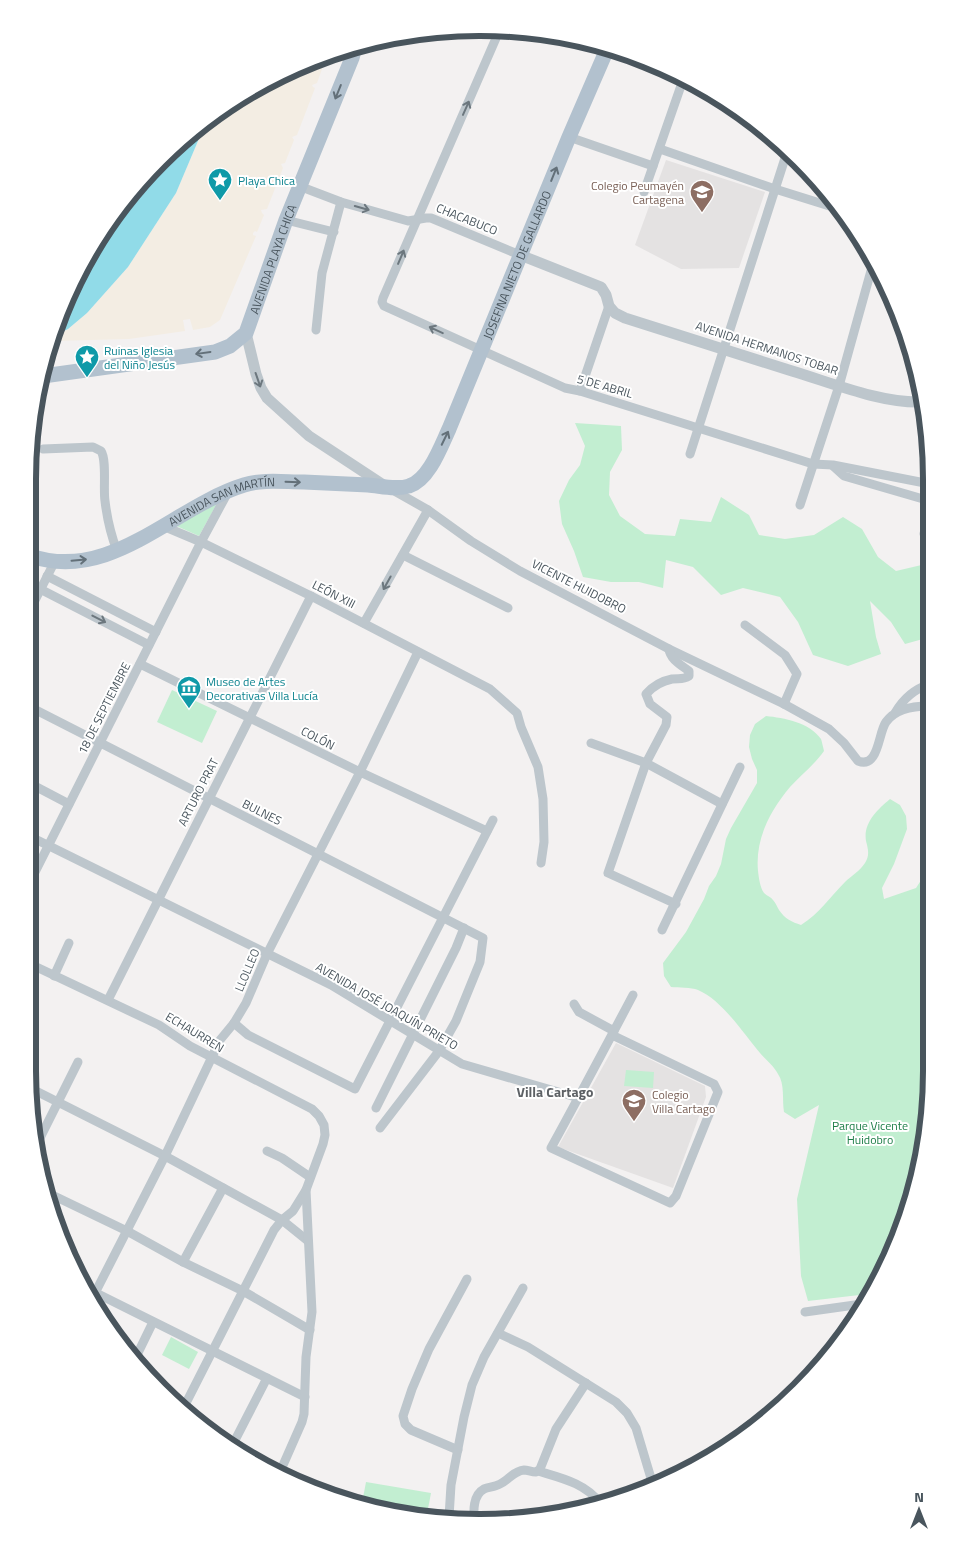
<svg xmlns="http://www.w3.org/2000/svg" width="959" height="1550" font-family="'Titillium Web',sans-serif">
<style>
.education{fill:#e4e2e2}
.green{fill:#c2eed1}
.sand{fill:#f3ede3}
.water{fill:#91dbe8}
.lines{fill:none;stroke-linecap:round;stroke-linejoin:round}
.minor{stroke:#bdc6cc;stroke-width:9}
.tertiary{stroke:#bdc6cc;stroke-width:11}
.primary{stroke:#b2c1ce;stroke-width:15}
.oneway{stroke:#637079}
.oneway2{stroke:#6c777e}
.labels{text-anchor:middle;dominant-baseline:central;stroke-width:4;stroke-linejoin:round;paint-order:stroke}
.culture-label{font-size:12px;fill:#0d838f;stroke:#fff;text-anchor:start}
.education-label{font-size:12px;fill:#785e54;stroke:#fff;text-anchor:end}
.street-label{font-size:12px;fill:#49555d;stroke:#fff}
.park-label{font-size:12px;fill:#1c7d47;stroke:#fff}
.neighbourhood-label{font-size:14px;font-weight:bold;fill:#5d6165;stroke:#fff}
.rim{fill:none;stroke:#49555d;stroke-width:6}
</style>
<rect width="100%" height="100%" fill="#f3f1f1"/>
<!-- education -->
<g class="education">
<polygon points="666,160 765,192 739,268 681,269 635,245"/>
<polygon points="616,1043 705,1086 706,1097 673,1188 558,1147"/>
</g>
<!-- green -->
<g class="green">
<polygon points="575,423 621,426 622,450 610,472 609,495 620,516 645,534 675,536 680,519 711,522 721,497 749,515 759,535 785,539 814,535 843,517 862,529 878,557 896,571 930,563 930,637 905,644 891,622 870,601 876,637 881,654 848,666 813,655 798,622 780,597 743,588 721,595 693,567 666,560 663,588 639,582 611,582 583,577 574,551 562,524 559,501 569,480 580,465 585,446"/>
<polygon points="220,498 199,536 172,524"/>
<polygon points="172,690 217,711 202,743 157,722"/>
<path d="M766 716C784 718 809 722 821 739 822 742 823 747 824 751 814 765 801 775 790 787 770 811 755 839 758 871 759 879 760 887 764 893 767 896 771 897 773 900 776 903 777 907 779 910 785 919 792 922 801 925 819 914 830 897 845 882 851 876 860 871 865 863 870 855 868 849 866 841 863 823 877 810 890 799L900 805 906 816 907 829 894 864 882 888 884 899 916 888 929 868 928 1129 897 1243 868 1294 808 1301 801 1276 797 1199 819 1105 795 1119 784 1112C782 1100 785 1084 778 1074 774 1066 766 1060 760 1053 744 1034 722 1000 698 990 691 987 679 988 671 987L664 976 663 963 686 932 704 899 709 886 716 876 721 864 726 839 731 828 757 783V770L752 759 749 747 750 735 755 724Z"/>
<polygon points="626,1070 654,1072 653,1088 624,1086"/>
<polygon points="171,1337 198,1352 189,1369 162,1355"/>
<polygon points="366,1482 431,1493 427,1514 362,1503"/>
</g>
<!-- sand -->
<polygon class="sand" points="325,56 326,58 317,83 312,85 313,87 315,88 297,135 292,137 294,140 285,163 281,164 283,168 267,209 261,210 262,213 264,215 257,232 255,231 253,233 253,235 256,236 220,320 210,327 193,330 190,319 183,320 185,331 129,339 53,341 54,336 68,329 87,313 128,267 176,193 206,122 253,88"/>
<!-- water -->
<polygon class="water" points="206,122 176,193 128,267 87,313 68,329 54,336 62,307 121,205 181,140"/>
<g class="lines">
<!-- minor -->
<g class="minor">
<polyline points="500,29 383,298 382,302 384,306 565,388 580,391 813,464 833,465 930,484"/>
<polyline points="587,41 607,50 680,75"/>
<polyline points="569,137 653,166"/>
<polyline points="660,149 775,189 839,209"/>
<polyline points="299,186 341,202 408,221 426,218 431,218 520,255"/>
<polyline points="644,192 684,77"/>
<polyline points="286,220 334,232"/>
<polyline points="316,330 322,273 341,202"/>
<polyline points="580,391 609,306"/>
<path d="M43 449 93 447 101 451C107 460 103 489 105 501 107 518 111 535 117 551"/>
<polyline points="690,454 787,152"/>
<polyline points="833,466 844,476 930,501"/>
<path d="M391 489 428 510 471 541 520 571 669 649 784 704 829 729 844 743 858 761C879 769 878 733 886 722 896 708 914 706 929 706"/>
<polyline points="800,505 839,386 874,260"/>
<polyline points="163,526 201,542 311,596 490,689 517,713 521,727 538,767 543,799 544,842 541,863"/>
<polyline points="930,535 924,534 930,506"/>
<polyline points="403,555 508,608"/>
<polyline points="47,576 156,632"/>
<polyline points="40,589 149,645"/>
<polyline points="30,610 55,561"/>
<polyline points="364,623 428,510"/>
<polyline points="745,625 785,655 797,674 784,704"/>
<path d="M669 649C670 659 681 665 689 671V676C683 680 679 678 672 679 662 681 653 686 646 694L650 704 667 717 666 725 646 763 608 873 676 904"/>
<polyline points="140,664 360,772 487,831"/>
<polyline points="30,707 483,938 480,962 456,1021 439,1051 380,1128"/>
<path d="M895 713C903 699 914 689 930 684"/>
<polyline points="591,743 646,763 722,804"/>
<polyline points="29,783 69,804"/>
<polyline points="29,836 331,985 462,1064 579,1098"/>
<polyline points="29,884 201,542 228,492"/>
<polyline points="662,930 740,767"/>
<polyline points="28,963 159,1025 190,1046 312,1109 319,1116 324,1125 325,1135 323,1144 306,1190 293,1211 282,1220 274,1230 185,1405"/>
<polyline points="54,976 69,943"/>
<polyline points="108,1000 311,596"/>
<polyline points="574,1004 579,1012 614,1031"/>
<polyline points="234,1023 248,1035 355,1089 493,820"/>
<path d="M612 1035 714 1084 718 1092 676 1196 670 1203 551 1148C579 1097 606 1046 633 995"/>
<polyline points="30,1088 165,1156 282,1220 308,1241"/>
<polyline points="376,1108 456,948 464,928"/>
<polyline points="39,1140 78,1062"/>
<polyline points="267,1151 282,1158 310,1177"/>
<polyline points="48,1193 127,1231 183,1262 243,1291 310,1330"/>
<polyline points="183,1262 223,1188"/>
<polyline points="92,1291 305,1397"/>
<polyline points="94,1295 165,1156 220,1040 234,1023 246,1003 267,954 360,772 418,652"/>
<polyline points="805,1312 862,1304"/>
<polyline points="498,1333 528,1347 616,1402 627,1413 636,1428 653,1485"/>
<polyline points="135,1359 153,1322"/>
<polyline points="231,1448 267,1378"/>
<polyline points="458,1450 411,1430 405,1424 403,1416 412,1389 429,1349 467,1279"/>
<path d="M538 1471C561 1478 585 1483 600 1503"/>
<polyline points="280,1472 302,1422 304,1414 306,1357 312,1312 306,1190"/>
<polyline points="449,1517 451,1485 464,1417 472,1385 484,1357 523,1288"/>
<path d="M475 1522C473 1511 473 1495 484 1489 489 1487 495 1487 500 1484 509 1480 513 1471 524 1470 528 1470 531 1472 536 1472L540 1469 556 1429 586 1383"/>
</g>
<!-- tertiary -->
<g class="tertiary">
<path d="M520 255 601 287 606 295 609 306 615 313 625 318C681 336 737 353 792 371 832 383 880 403 921 402"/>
<polyline points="246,333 256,374 261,388 267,398 309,436 385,486"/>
</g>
<!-- primary -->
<g class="primary">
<path id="s1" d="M43 376 215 352 230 346 246 333 286 220 352 58 355 47"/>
<path id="s2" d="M31 556C111 583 173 507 244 485 263 479 284 482 304 482 325 483 347 484 368 485 381 486 397 490 409 486 429 480 441 446 449 429L569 137 608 47"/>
</g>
</g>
<!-- one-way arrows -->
<defs><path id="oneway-shaft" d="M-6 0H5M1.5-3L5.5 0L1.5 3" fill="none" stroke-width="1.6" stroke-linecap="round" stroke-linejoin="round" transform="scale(1.25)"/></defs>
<g class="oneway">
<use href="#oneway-shaft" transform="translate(338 92) rotate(112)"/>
<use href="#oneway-shaft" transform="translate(554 174) rotate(-68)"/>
<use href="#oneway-shaft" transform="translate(203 353) rotate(172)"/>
<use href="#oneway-shaft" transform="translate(445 438) rotate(-64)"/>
<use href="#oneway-shaft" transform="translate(293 482) rotate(2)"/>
<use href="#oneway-shaft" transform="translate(79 560) rotate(-5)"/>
</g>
<g class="oneway2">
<use href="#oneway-shaft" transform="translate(466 108) rotate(-66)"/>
<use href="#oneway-shaft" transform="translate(362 208) rotate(16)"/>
<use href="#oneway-shaft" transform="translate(401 257) rotate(-67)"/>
<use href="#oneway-shaft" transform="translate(436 330) rotate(-155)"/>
<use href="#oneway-shaft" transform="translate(258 380) rotate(71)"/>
<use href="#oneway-shaft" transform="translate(387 583) rotate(119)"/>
<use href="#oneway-shaft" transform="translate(99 619) rotate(27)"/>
</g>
<!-- icons -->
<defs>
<symbol id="sight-pin" viewBox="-11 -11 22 30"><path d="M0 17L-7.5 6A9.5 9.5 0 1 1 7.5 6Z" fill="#0f9aa8" stroke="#fff"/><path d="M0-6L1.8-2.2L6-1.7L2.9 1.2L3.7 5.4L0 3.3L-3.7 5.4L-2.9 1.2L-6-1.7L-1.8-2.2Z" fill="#fff"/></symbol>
<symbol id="school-pin" viewBox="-11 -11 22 30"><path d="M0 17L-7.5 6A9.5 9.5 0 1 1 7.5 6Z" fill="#8d6e63" stroke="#fff"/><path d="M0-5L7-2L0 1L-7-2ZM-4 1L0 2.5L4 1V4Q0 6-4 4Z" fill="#fff"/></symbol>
<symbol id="museum-pin" viewBox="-11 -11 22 30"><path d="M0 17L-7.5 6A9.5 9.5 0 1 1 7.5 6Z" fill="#0f9aa8" stroke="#fff"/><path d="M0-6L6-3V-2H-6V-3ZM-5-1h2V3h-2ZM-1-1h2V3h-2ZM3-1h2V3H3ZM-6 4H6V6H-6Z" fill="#fff"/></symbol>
</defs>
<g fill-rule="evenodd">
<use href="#sight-pin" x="206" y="166" width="28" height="38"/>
<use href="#school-pin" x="688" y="178" width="28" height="38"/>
<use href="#sight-pin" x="73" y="343" width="28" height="38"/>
<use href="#museum-pin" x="175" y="674" width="28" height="38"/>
<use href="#school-pin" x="620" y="1087" width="28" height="38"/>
</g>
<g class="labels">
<!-- culture labels -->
<g class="culture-label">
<text x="238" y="180">Playa Chica</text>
<text x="104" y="350">Ruinas Iglesia<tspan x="104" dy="14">del Niño Jesús</tspan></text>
<text x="206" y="681">Museo de Artes<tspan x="206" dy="14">Decorativas Villa Lucía</tspan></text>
</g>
<!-- education labels -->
<g class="education-label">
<text x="684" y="185">Colegio Peumayén<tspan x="684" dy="14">Cartagena</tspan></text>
<text x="652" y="1094" text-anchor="start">Colegio<tspan x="652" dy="14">Villa Cartago</tspan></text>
</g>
<!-- street labels -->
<g class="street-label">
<text transform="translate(467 219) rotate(22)">CHACABUCO</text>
<text stroke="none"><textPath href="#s1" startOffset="289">AVENIDA PLAYA CHICA</textPath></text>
<text stroke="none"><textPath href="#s2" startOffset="646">JOSEFINA NIETO DE GALLARDO</textPath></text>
<text transform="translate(767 348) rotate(18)">AVENIDA HERMANOS TOBAR</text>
<text transform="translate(605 386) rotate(16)">5 DE ABRIL</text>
<text stroke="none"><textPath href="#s2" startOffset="205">AVENIDA SAN MARTÍN</textPath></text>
<text transform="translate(579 586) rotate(27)">VICENTE HUIDOBRO</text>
<text transform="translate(334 594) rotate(27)">LEÓN XIII</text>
<text transform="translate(104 708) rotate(-63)">18 DE SEPTIEMBRE</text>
<text transform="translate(318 738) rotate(27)">COLÓN</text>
<text transform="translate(198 792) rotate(-63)">ARTURO PRAT</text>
<text transform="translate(262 812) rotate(27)">BULNES</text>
<text transform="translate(247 970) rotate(-67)">LLOLLEO</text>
<text transform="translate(387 1006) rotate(30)">AVENIDA JOSÉ JOAQUÍN PRIETO</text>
<text transform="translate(195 1032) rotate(31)">ECHAURREN</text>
</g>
<!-- park labels -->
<g class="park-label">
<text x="870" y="1125">Parque Vicente<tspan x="870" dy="14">Huidobro</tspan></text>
</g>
<!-- neighbourhood labels -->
<g class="neighbourhood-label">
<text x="555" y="1091">Villa Cartago</text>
</g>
</g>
<!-- crop -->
<path d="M0 0H959V1550H0ZM479 36H480A443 443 0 0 1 923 479V1071A443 443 0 0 1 480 1514H479A443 443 0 0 1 36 1071V479A443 443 0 0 1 479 36Z" fill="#fff" fill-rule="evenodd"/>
<path class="rim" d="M479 36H480A443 443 0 0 1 923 479V1071A443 443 0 0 1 480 1514H479A443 443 0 0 1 36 1071V479A443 443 0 0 1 479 36Z"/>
<!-- north arrow -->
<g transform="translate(919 1510)" stroke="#ffffff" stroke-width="4" paint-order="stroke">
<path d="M0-4L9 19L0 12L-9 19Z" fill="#49555d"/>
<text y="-8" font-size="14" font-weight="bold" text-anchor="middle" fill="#49555d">N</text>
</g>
</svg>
